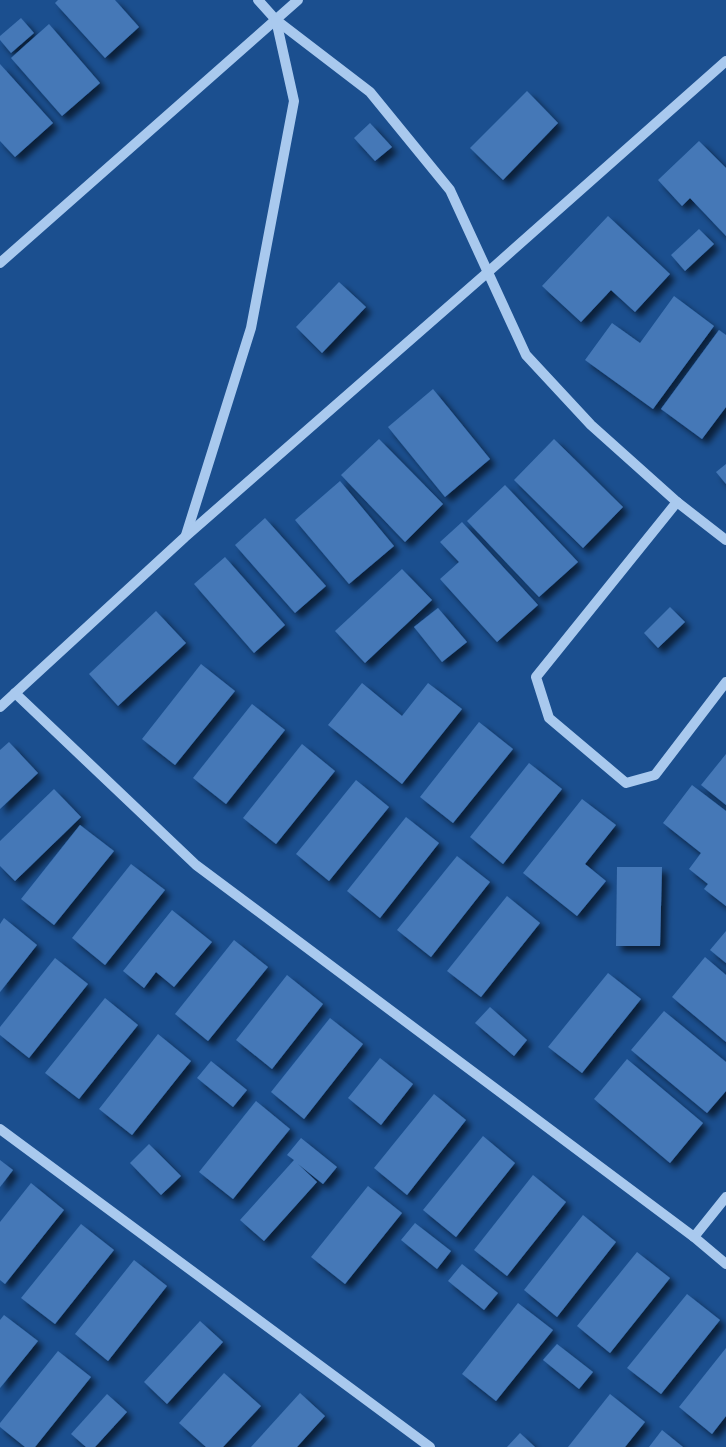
<svg xmlns="http://www.w3.org/2000/svg" width="726" height="1447" font-family="Figtree,sans-serif">
<style>
.building{fill:#4478b7;filter:url(#shadow)}
.lines{fill:none;stroke-linecap:round;stroke-linejoin:round}
.minor{stroke:#a9c9ee;stroke-width:10}
</style>
<defs>
<filter id="shadow"><feDropShadow dx="5.5" dy="5.5" stdDeviation="3" flood-color="#0009"/></filter>
</defs>
<rect width="100%" height="100%" fill="#1b4f8f"/>
<!-- building -->
<g class="building">
<polygon points="58,0 115,0 139,27 105,58 55,3"/>
<polygon points="21,18 34,33 11,53 0,40 0,36"/>
<polygon points="49,24 100,83 62,116 11,58"/>
<polygon points="0,64 53,123 15,157 0,141"/>
<polygon points="527,91 558,123 503,180 470,148"/>
<polygon points="370,123 392,147 375,161 354,138"/>
<polygon points="699,141 726,168 726,236 690,198 682,206 658,180"/>
<polygon points="608,216 670,274 635,312 611,290 581,322 542,286"/>
<polygon points="699,229 714,244 685,271 671,255"/>
<polygon points="339,282 366,307 322,353 296,327"/>
<polygon points="674,296 714,326 653,409 585,360 612,323 640,343"/>
<polygon points="719,330 726,335 726,407 702,439 661,409"/>
<polygon points="433,389 490,459 445,497 388,427"/>
<polygon points="379,439 443,504 405,542 341,475"/>
<polygon points="554,439 623,507 583,548 514,480"/>
<polygon points="726,464 726,484 716,472"/>
<polygon points="340,481 394,546 349,584 295,520"/>
<polygon points="505,485 578,562 539,597 467,521"/>
<polygon points="265,518 326,586 295,613 235,545"/>
<polygon points="462,522 538,605 497,642 440,579 459,562 440,542"/>
<polygon points="225,557 285,625 254,653 194,584"/>
<polygon points="402,569 432,600 365,663 335,631"/>
<polygon points="670,607 685,622 658,648 644,633"/>
<polygon points="438,608 467,642 442,662 414,627"/>
<polygon points="156,611 186,643 118,706 89,674"/>
<polygon points="201,664 235,691 175,765 142,739"/>
<polygon points="362,683 402,716 428,683 462,709 402,784 328,725"/>
<polygon points="252,704 285,730 226,804 193,778"/>
<polygon points="479,722 513,749 453,823 420,797"/>
<polygon points="9,742 38,773 0,809 0,750"/>
<polygon points="302,744 335,771 276,844 243,818"/>
<polygon points="726,754 726,805 701,785"/>
<polygon points="529,763 562,789 503,864 470,837"/>
<polygon points="356,780 389,807 329,881 296,854"/>
<polygon points="692,785 726,811 726,906 704,889 708,884 689,869 701,853 663,823"/>
<polygon points="54,789 81,817 15,881 0,866 0,841"/>
<polygon points="582,799 616,825 585,864 606,881 577,916 523,873"/>
<polygon points="406,817 439,843 380,918 347,891"/>
<polygon points="80,825 114,851 54,925 21,899"/>
<polygon points="457,856 490,882 431,957 397,930"/>
<polygon points="131,864 165,890 105,965 72,938"/>
<polygon points="617,867 662,867 660,946 616,946"/>
<polygon points="507,896 540,923 481,997 447,971"/>
<polygon points="172,910 212,942 174,987 156,972 144,988 123,971"/>
<polygon points="4,918 37,945 0,992 0,924"/>
<polygon points="726,931 726,963 710,950"/>
<polygon points="234,940 268,967 208,1041 175,1014"/>
<polygon points="705,957 726,975 726,1042 672,997"/>
<polygon points="55,958 88,984 29,1058 0,1035 0,1027"/>
<polygon points="608,973 641,999 582,1073 548,1047"/>
<polygon points="287,975 323,1004 272,1069 236,1040"/>
<polygon points="105,998 138,1025 79,1099 45,1073"/>
<polygon points="490,1007 527,1040 514,1056 475,1023"/>
<polygon points="664,1011 726,1062 726,1091 707,1113 631,1050"/>
<polygon points="330,1018 363,1044 304,1119 271,1092"/>
<polygon points="158,1034 191,1061 132,1135 99,1109"/>
<polygon points="380,1058 413,1084 381,1125 348,1098"/>
<polygon points="627,1059 703,1123 670,1163 594,1099"/>
<polygon points="211,1061 247,1090 233,1107 197,1078"/>
<polygon points="434,1094 466,1120 407,1195 374,1168"/>
<polygon points="256,1101 290,1129 233,1199 199,1172"/>
<polygon points="483,1136 515,1163 456,1237 423,1210"/>
<polygon points="301,1138 337,1167 323,1184 298,1164 317,1182 264,1241 240,1220 294,1160 287,1155"/>
<polygon points="149,1144 181,1176 161,1195 130,1163"/>
<polygon points="0,1160 13,1170 0,1187"/>
<polygon points="533,1175 566,1202 507,1276 474,1250"/>
<polygon points="31,1183 64,1210 5,1284 0,1280 0,1222"/>
<polygon points="368,1186 402,1213 345,1284 311,1257"/>
<polygon points="583,1215 616,1242 557,1317 524,1290"/>
<polygon points="415,1223 451,1251 437,1269 401,1240"/>
<polygon points="81,1224 114,1250 55,1324 21,1298"/>
<polygon points="637,1252 670,1278 610,1353 577,1326"/>
<polygon points="134,1260 167,1286 108,1361 75,1334"/>
<polygon points="462,1264 498,1293 484,1310 448,1281"/>
<polygon points="687,1294 720,1320 661,1394 627,1368"/>
<polygon points="518,1303 553,1330 496,1401 462,1374"/>
<polygon points="4,1315 38,1341 0,1388 0,1320"/>
<polygon points="200,1321 223,1342 167,1404 144,1382"/>
<polygon points="557,1344 593,1372 579,1389 543,1360"/>
<polygon points="726,1348 726,1416 712,1434 679,1407"/>
<polygon points="58,1351 91,1377 35,1447 25,1447 0,1427 0,1423"/>
<polygon points="224,1373 261,1406 223,1447 206,1447 179,1423"/>
<polygon points="300,1393 325,1416 297,1447 251,1447"/>
<polygon points="107,1394 127,1412 95,1447 86,1447 71,1434"/>
<polygon points="610,1394 645,1422 625,1447 568,1447"/>
<polygon points="662,1430 683,1447 649,1447"/>
<polygon points="520,1433 535,1447 507,1447"/>
</g>
<g class="lines">
<!-- minor -->
<g class="minor">
<polyline points="258,0 276,20 370,92 450,190 526,355 591,425 677,502 726,540"/>
<polyline points="0,263 298,0"/>
<polyline points="677,502 536,677 549,718 626,783 655,775 726,682"/>
<polyline points="186,535 251,328 294,101 276,20"/>
<polyline points="15,693 196,865 694,1237 726,1197"/>
<polyline points="0,707 185,537 488,272 726,61"/>
<polyline points="0,1129 430,1447"/>
<polyline points="694,1237 726,1264"/>
</g>
</g>
</svg>
